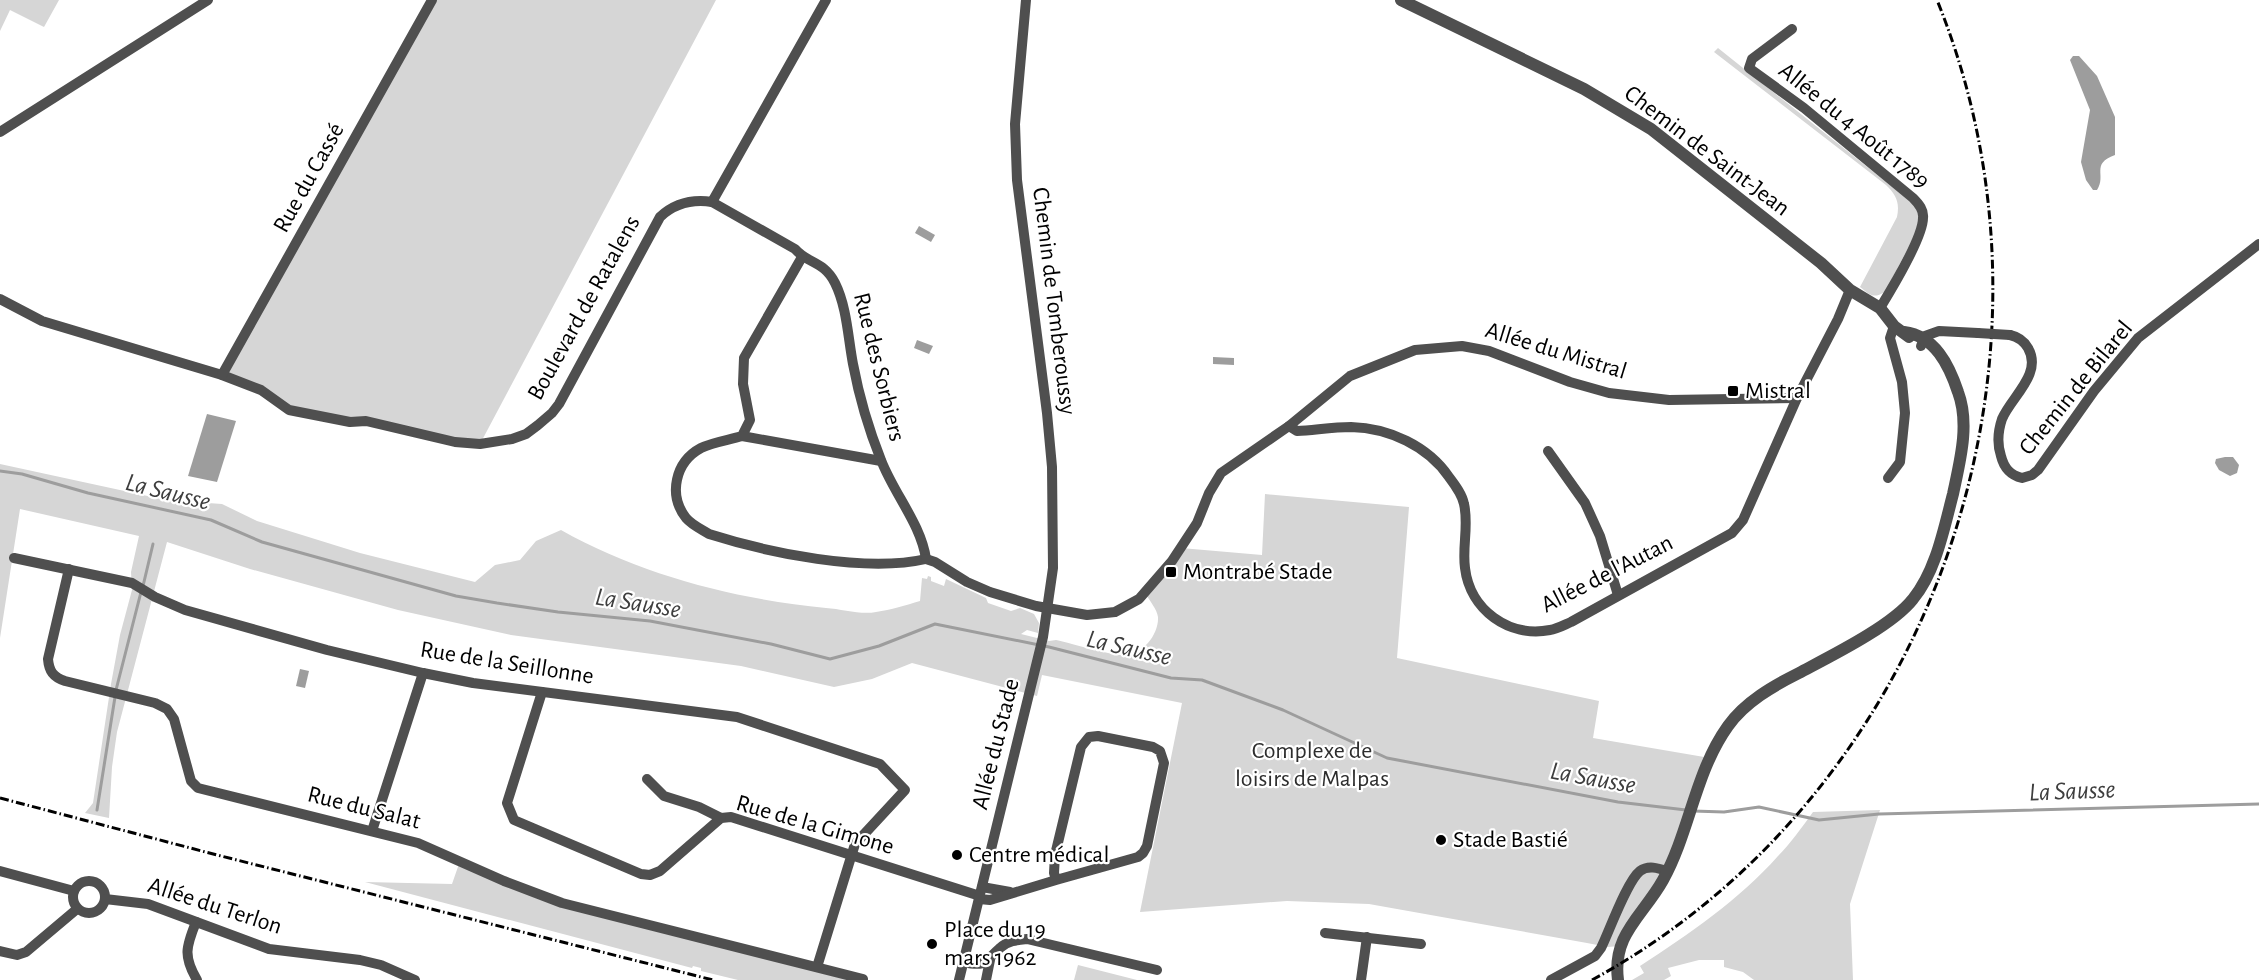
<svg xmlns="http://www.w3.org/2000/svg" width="2259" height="980" font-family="'Alegreya Sans',sans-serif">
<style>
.green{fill:#d6d6d6}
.water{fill:#9d9d9d}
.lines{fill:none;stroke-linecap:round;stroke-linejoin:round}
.stream{stroke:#9d9d9d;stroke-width:3}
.minor{stroke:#4f4f4f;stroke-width:10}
.tertiary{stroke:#4f4f4f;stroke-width:12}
.rail{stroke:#000;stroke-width:3;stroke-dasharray:9 3 1.5 3;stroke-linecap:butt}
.minor-bridge{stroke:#4f4f4f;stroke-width:10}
.poi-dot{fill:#000;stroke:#fff;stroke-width:2}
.labels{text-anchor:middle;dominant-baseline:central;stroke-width:4.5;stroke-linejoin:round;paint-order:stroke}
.street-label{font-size:24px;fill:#000;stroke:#fff}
.poi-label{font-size:24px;fill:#000;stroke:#fff;text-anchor:start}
.park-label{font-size:24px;fill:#2d2d2d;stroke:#fff}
.water-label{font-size:26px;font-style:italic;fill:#3e3e3e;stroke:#fff}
</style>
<rect width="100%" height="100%" fill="#fff"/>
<!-- green -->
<g class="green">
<polygon points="0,0 59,0 44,27 10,10 0,31"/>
<polygon points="432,0 716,0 480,444 289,410 222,375"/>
<path d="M1718 48 1915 205 1919 211V227L1885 292C1873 299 1870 295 1860 287L1897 217C1900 202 1896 195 1886 185L1714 52Z"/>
<path d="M0 464 166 500 222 504 257 521 360 553 475 582 495 565 520 560 536 541 561 530C641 575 735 599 826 608 842 609 861 615 876 612 891 610 906 605 920 601L922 578 927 579 928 576 931 577V581L944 586 946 579 986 598 988 603 1011 611 1020 608 1034 614 1039 623 1038 633 1027 630 1021 634 1049 641 1056 640C1074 644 1108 655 1124 655 1143 655 1159 634 1158 617 1157 609 1149 600 1145 593L1181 548 1262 555 1265 494 1409 507 1397 658 1599 701 1593 738 1710 758 1676 852 1620 946 1608 947 1587 943 1369 904 1287 901 1140 912 1182 703 1042 675 1037 696 912 663 872 679 834 687 741 666 511 635 398 610 250 569 167 542 117 732 112 767 109 818 85 813 93 803 111 684 120 635 132 590 131 572 139 536 20 509 0 638Z"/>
<path d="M1880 810 1850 904 1853 980H1754L1743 972 1724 967V960H1699L1668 968 1671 976 1664 980H1632L1644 973 1640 966C1689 934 1739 900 1778 856 1791 843 1802 827 1813 812Z"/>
<polygon points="460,861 544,898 868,980 738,980 701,971 701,968 693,966 692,968 365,882 452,884"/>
<polygon points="1078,965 1137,980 1074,980"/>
</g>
<!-- water -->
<g class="water">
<path d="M2073 56H2079L2097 76 2115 117V155C2090 164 2107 175 2097 190H2093L2086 180 2081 162 2090 110 2070 60Z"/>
<polygon points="919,226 935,235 931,242 915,233"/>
<polygon points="917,340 933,346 929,354 914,348"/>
<polygon points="1213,357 1234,358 1234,365 1213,364"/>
<polygon points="207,414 236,421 217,482 188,476"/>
<polygon points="2225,457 2233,457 2239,465 2237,473 2230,476 2219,470 2215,463 2216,459"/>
<polygon points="300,669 309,671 305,688 296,686"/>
</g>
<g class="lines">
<!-- stream -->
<g class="stream">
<polyline points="0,471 22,474 88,493 211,520 262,542 456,596 497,603 558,612 650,621 771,644 830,659 879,646 935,624 1049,647 1171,678 1202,680 1283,710 1387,758 1618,802 1686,810"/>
<polyline points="143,586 153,544"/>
<polyline points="116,690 141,592"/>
<polyline points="97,810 115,697"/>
<polyline points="1693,811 1724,812 1759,807 1819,820 1879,814 2259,804"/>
</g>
<!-- minor -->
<g class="minor">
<path d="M1792 29 1752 59 1749 68 1804 108 1913 198C1919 204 1924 210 1923 218 1923 238 1891 290 1880 308"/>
<polyline points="0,132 208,0"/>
<path d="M712 202 795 249C808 264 824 261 835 283 847 307 848 338 853 364 859 396 869 430 881 460 894 494 921 524 926 559"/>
<path d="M802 257 744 358 743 384 750 420 742 436C729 440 713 442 701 448 675 462 668 495 686 518 692 525 701 529 709 534 769 553 865 573 926 559"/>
<path d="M0 299 42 321 222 375 261 390 289 410 350 422 366 421 455 442 480 444 512 439 526 434 538 425 552 413 559 404 660 217C675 203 692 199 712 202L826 0"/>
<path d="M2010 335C2019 337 2024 341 2028 348 2043 374 2011 397 2002 419 1998 431 1997 444 2001 456 2004 468 2010 475 2022 478L2032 475 2038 470 2094 391 2138 338 2259 244"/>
<polyline points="1921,346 1925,336 1939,331 1978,333"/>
<polyline points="222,375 432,0"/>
<path d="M1289 426 1297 431C1315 430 1333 427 1351 427 1389 428 1428 446 1449 477 1455 485 1462 494 1464 504 1469 525 1462 547 1465 568 1470 610 1509 638 1550 630 1557 629 1564 625 1571 622L1732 533 1743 520 1797 398 1838 319 1850 290"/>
<polyline points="742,436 881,461"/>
<polyline points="1548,451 1585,503 1600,536 1618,595"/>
<polyline points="1888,478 1900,462 1905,413 1902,382 1890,338 1894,326"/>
<polyline points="14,558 132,583 155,597 185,610 327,650 423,673 473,683 737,717 880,764 905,790 855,844 817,967"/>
<polyline points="926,559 935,562 967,582 990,592 1036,606 1087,615 1115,612 1139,599 1172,561 1197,523 1209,493 1221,473 1289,426 1350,376 1415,350 1462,346 1489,351 1570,382 1609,393 1669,400 1797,398"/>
<path d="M69 569 48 659C49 671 53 677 65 681L155 703 167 709 174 719 191 781 198 788 418 843 504 881 562 903 863 979"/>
<polyline points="542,692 507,803 514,820 641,874 650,875 660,871 721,818 731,817 980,896"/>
<polyline points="647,779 664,796 699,807 721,818"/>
<polyline points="372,831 423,673"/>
<polyline points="0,871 74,891"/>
<circle cx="89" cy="897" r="16"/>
<polyline points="982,887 1010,892"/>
<polyline points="105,899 148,904 269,949 360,960 381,965 415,980"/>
<polyline points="979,899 990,900 1056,880 1054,873 1055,855 1081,747 1089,737 1098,736 1153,747 1160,751 1164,763 1147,846 1143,853 1138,857 1056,880"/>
<path d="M196 922C186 947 183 956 197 980"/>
<polyline points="1325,933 1421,944"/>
<polyline points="0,951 17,955 26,952 77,909"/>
<path d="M963 962C987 967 984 962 1000 948 1007 941 1017 940 1027 939L1157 970"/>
<polyline points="959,980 1043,637 1053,568 1052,467 1047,413 1017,180 1015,124 1026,0"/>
<polyline points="986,980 990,960"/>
<polyline points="1361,980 1367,937"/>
<path d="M1551 980 1595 956 1601 948C1609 932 1627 881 1640 871 1648 865 1658 868 1667 871"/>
</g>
<!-- tertiary -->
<g class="tertiary">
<polyline points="1401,0 1584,89 1651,129 1821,263 1850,290 1880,308 1894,326 1909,337"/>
<path d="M1618 980C1612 934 1643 916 1663 880 1690 831 1695 772 1728 726 1745 702 1773 686 1799 673 1831 656 1892 626 1913 599 1936 571 1944 528 1953 494 1960 461 1970 424 1958 392 1949 365 1935 336 1904 332"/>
</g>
<!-- rail -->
<g class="rail">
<polyline points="0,798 217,855 713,980"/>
<path d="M1592 980C1934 793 2083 359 1937 0"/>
</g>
<!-- minor-bridge -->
<polyline class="minor-bridge" points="1978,333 2010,335"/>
</g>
<!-- markers -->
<g class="poi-dot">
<rect x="1727" y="385" width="12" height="12" rx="3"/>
<rect x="1165" y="566" width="12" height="12" rx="3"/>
<circle cx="1441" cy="840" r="6"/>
<circle cx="957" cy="855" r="6"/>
<circle cx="932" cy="944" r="6"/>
</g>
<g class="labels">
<!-- street labels -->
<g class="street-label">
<text transform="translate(1854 126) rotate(39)">Allée du 4 Août 1789</text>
<text transform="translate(1707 151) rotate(37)">Chemin de Saint-Jean</text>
<text transform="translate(309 178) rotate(-61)">Rue du Cassé</text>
<text transform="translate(1054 301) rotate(83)">Chemin de Tomberoussy</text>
<text transform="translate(584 308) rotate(-61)">Boulevard de Ratalens</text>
<text transform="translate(1556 351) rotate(17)">Allée du Mistral</text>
<text transform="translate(879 367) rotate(76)">Rue des Sorbiers</text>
<text transform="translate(2076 388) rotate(-51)">Chemin de Bilarel</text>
<text transform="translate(1607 574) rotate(-27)">Allée de l'Autan</text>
<text transform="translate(507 663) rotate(9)">Rue de la Seillonne</text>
<text transform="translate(996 744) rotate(-76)">Allée du Stade</text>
<text transform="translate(364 808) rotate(14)">Rue du Salat</text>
<text transform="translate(815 825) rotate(16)">Rue de la Gimone</text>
<text transform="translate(215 906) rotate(18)">Allée du Terlon</text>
</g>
<!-- poi labels -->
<g class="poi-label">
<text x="1745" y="391">Mistral</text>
<text x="1183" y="572">Montrabé Stade</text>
<text x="1453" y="840">Stade Bastié</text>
<text x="969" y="855">Centre médical</text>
<text x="944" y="930">Place du 19<tspan x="944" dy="28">mars 1962</tspan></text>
</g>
<!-- park labels -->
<g class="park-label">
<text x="1312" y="751">Complexe de<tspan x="1312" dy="28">loisirs de Malpas</tspan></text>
</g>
<!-- water labels -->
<g class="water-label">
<text transform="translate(168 492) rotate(14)">La Sausse</text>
<text transform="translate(638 603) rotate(9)">La Sausse</text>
<text transform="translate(1129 648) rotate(13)">La Sausse</text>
<text transform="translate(1593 778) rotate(10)">La Sausse</text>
<text transform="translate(2072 791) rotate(-2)">La Sausse</text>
</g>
</g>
</svg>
